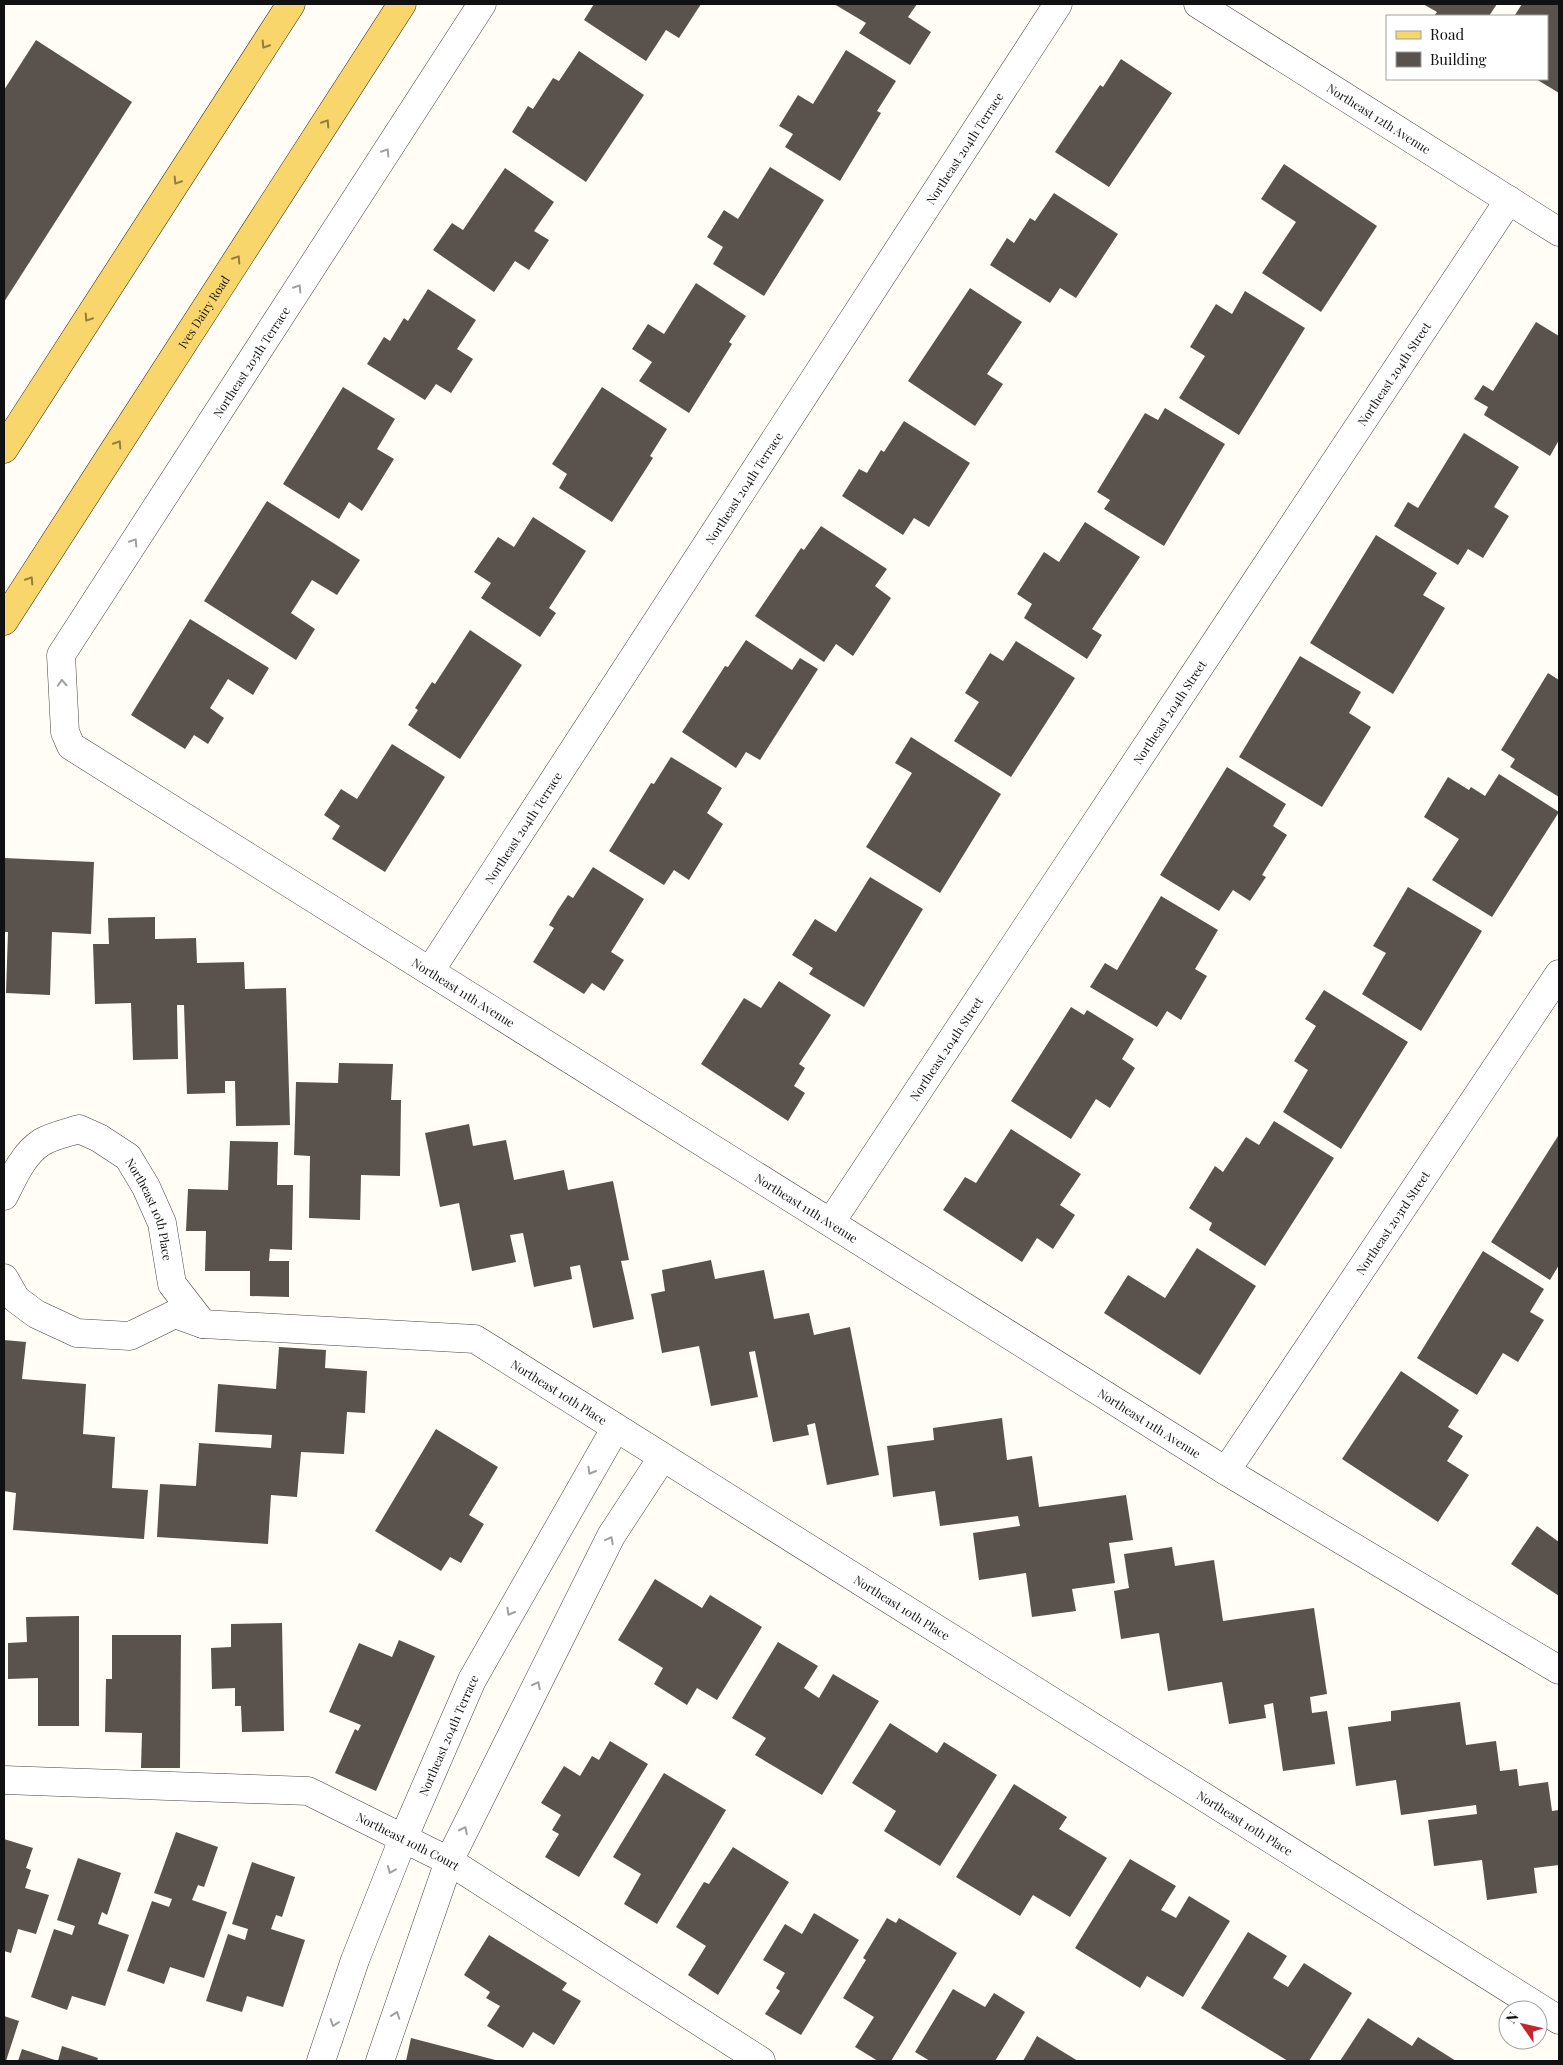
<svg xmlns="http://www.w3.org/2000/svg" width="1563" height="2065" font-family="'Playfair Display',serif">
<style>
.building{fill:#5a524d}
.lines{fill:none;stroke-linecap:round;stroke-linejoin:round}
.minor-casing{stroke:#444;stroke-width:29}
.tertiary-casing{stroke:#444;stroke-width:29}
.primary-casing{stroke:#222;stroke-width:29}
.minor{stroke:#fff;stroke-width:28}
.tertiary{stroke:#fff;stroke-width:28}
.primary{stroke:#f9d66b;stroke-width:28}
.oneway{stroke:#917d42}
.oneway2{stroke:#a0a0a0}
.labels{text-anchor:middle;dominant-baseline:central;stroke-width:5;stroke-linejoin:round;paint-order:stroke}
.street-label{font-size:12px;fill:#111;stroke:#fff}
</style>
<rect width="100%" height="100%" fill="#fffdf5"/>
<!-- building -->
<g class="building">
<polygon points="594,4 701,4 679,38 666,30 646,61 584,20"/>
<polygon points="834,4 917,4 908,17 931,32 910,65 859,33 866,23"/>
<polygon points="1423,4 1497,4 1489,16 1434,16 1437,12"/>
<polygon points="1522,4 1559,4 1559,93 1536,79 1547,79 1547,16 1516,16 1515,15"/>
<polygon points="36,40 132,102 4,302 4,90"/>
<polygon points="846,50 896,81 877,111 881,113 840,181 785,147 793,134 779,126 798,95 813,104"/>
<polygon points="579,51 644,95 586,182 512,132 528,106 533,109 553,78 559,81"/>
<polygon points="1121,59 1172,93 1109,187 1055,152 1100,85 1103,87"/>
<polygon points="1284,164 1377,226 1321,312 1262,273 1296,222 1261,199"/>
<polygon points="770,167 824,200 764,296 713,264 723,247 707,237 724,210 738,219"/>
<polygon points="505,168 554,202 534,231 549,240 529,270 515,261 494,292 433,250 452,223 463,230"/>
<polygon points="1054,193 1118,234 1076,298 1060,288 1050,303 990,265 1007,238 1014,243 1030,218 1035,221"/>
<polygon points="696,283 746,316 729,342 732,344 689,413 639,381 652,362 632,349 648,324 664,334"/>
<polygon points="970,288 1022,322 987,374 1003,384 975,426 908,381"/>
<polygon points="428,289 476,320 457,349 473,359 451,393 436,384 425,400 367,364 384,337 390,341 404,318 408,321"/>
<polygon points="1245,291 1305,328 1239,435 1179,398 1205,356 1190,347 1216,304 1232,314"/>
<polygon points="1536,322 1559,336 1559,440 1550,456 1484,415 1488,407 1474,399 1483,385 1493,391"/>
<polygon points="343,387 395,419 377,449 394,459 362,511 349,502 339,519 283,484"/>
<polygon points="602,387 667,429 650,456 653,458 612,522 559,488 567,474 552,464"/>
<polygon points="1165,408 1225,444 1164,546 1104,509 1110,500 1097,492 1145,413 1158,420"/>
<polygon points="904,421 970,463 929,527 914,518 903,535 842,496 859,469 867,473 881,450 884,452"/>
<polygon points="1464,433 1519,467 1494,507 1509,516 1483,558 1468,549 1458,565 1394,526 1408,502 1418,508"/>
<polygon points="267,501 360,560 337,595 312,580 291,613 315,629 296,660 204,601"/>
<polygon points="533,517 586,551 549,608 556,613 540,637 481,598 491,583 474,572 498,537 514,547"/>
<polygon points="1085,522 1140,557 1092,629 1102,635 1087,659 1024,618 1032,604 1017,594 1044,552 1059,562"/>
<polygon points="821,526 887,569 875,586 891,598 853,656 836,644 824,662 755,616 801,548 804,550"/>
<polygon points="1376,535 1437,573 1423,595 1445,608 1393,694 1310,643"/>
<polygon points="190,619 269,668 253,695 228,679 210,708 224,718 208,744 194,735 185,749 131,715"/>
<polygon points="470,630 522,665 460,759 408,725 418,710 415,708 432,682 435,684"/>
<polygon points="746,640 792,670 800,658 818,669 760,760 746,752 736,768 682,732 725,666 728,667"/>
<polygon points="1016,641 1075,678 1011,777 954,741 979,702 965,693 990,653 1003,661"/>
<polygon points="1300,656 1361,692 1349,713 1371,727 1322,807 1239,757"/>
<polygon points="1548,673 1559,680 1559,797 1510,767 1515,759 1501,750"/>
<polygon points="911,737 1001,794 940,893 866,847 912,773 895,763"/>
<polygon points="392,744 445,777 385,872 332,839 340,826 324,815 341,789 357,799"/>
<polygon points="671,757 722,788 707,813 723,824 689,880 674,870 664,885 609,851 651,783 654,784"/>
<polygon points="1227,767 1286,804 1273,826 1287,835 1262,875 1266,877 1250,901 1233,890 1219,911 1160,875"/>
<polygon points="1499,774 1559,812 1492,917 1432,880 1459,839 1424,817 1448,777 1469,790 1471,787 1485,796"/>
<polygon points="4,858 94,862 91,934 52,932 50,995 6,993 8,932 4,932"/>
<polygon points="593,867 644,899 611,952 624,960 604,991 592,983 584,994 533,962 554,928 549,925 558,910 568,895 573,898"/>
<polygon points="870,877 923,909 864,1007 809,974 813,968 792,955 815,919 836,932"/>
<polygon points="1408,887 1482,931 1421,1031 1362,994 1386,953 1373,946"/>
<polygon points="1161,896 1218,930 1195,969 1207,976 1181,1020 1167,1011 1157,1027 1090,987 1105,963 1117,970"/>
<polygon points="155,917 155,939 196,938 197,963 244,962 245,989 286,988 290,1125 236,1126 235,1081 225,1081 225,1093 187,1094 184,1005 177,1005 178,1059 133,1060 131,1003 95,1004 93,944 109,944 108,918"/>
<polygon points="779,981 831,1015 799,1064 805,1068 794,1086 805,1093 788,1121 701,1064 744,998 761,1008"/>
<polygon points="1324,990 1408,1042 1341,1149 1283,1112 1308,1070 1294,1061 1316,1026 1305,1019"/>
<polygon points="1071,1007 1084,1015 1087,1010 1134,1039 1122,1059 1135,1068 1110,1108 1096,1099 1071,1139 1011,1101"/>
<polygon points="339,1063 393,1064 391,1100 401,1100 400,1176 361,1175 360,1220 309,1218 310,1156 294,1155 296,1082 338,1083"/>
<polygon points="1274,1121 1334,1158 1265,1266 1209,1230 1212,1223 1189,1208 1215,1166 1223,1172 1246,1137 1259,1145"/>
<polygon points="469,1124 473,1146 506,1140 514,1180 564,1170 568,1190 613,1181 629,1260 621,1261 634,1319 593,1328 580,1265 570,1267 572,1279 534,1287 523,1233 510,1235 516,1262 472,1271 459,1203 440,1207 425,1133"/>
<polygon points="1011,1129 1081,1174 1060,1205 1075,1215 1053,1249 1037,1238 1022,1262 943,1210 965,1177 976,1183"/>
<polygon points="1558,1136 1559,1265 1550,1280 1491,1242"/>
<polygon points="230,1141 278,1142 277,1185 293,1185 292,1250 270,1249 269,1261 289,1261 289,1297 250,1296 250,1271 205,1271 206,1231 186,1231 188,1189 228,1190"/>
<polygon points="1197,1248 1256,1286 1200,1375 1104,1313 1128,1275 1165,1298"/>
<polygon points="1483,1251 1544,1289 1530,1312 1544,1320 1518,1362 1503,1353 1477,1395 1417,1358"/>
<polygon points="711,1260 715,1279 764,1270 774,1319 809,1313 814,1335 850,1327 879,1475 827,1485 815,1423 807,1425 809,1435 773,1442 755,1351 749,1352 758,1397 711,1406 699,1346 662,1353 651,1294 665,1291 662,1270"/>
<polygon points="4,1340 26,1342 22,1379 86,1384 83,1434 115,1437 112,1488 148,1490 144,1539 13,1530 16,1493 4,1491"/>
<polygon points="279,1347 326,1350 325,1368 367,1371 365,1413 347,1412 344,1454 301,1452 297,1497 271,1495 268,1544 157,1537 160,1484 196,1486 199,1443 271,1448 272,1435 215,1432 218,1384 276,1389"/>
<polygon points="1401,1371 1459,1410 1448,1427 1463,1436 1447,1461 1469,1475 1438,1522 1342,1459"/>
<polygon points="1002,1418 1007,1460 1032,1456 1039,1507 1126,1495 1133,1540 1109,1543 1115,1583 1072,1589 1076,1611 1032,1617 1026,1573 979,1580 973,1533 1020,1526 1018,1516 940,1526 935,1491 893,1497 887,1446 934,1440 933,1428"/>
<polygon points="436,1429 498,1467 469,1515 484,1524 461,1563 450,1557 441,1571 375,1531"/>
<polygon points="1537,1526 1559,1542 1559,1596 1511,1564"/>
<polygon points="1172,1547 1175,1566 1214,1560 1223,1621 1314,1608 1327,1694 1310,1697 1312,1713 1327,1711 1335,1764 1283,1771 1273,1703 1264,1705 1266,1718 1229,1724 1222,1682 1168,1691 1159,1633 1121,1639 1114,1591 1129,1588 1124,1554"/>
<polygon points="655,1579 702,1608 710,1595 762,1627 717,1700 697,1688 687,1705 654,1684 663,1668 618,1640"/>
<polygon points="79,1616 79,1726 38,1726 38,1678 8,1679 8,1643 27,1642 26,1617"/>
<polygon points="282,1623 284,1731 242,1732 241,1706 235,1706 235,1688 212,1689 211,1648 231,1647 231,1624"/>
<polygon points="112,1635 181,1635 180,1768 141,1768 142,1733 105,1732 106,1679 112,1679"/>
<polygon points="399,1640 435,1656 376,1791 335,1773 355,1729 358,1731 361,1725 329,1712 359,1643 392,1657"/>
<polygon points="778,1642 818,1666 804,1688 819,1698 833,1674 879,1701 822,1795 755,1755 766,1738 732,1718"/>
<polygon points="1460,1702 1466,1745 1496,1741 1500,1771 1517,1769 1519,1786 1548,1782 1552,1811 1559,1810 1559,1865 1534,1868 1537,1893 1487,1900 1482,1860 1434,1866 1428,1820 1477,1814 1476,1805 1401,1815 1396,1780 1356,1786 1348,1727 1391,1721 1391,1711"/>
<polygon points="890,1723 937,1753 944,1742 997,1775 940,1866 884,1831 896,1811 852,1783"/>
<polygon points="610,1741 648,1764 579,1877 545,1857 559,1834 552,1830 561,1815 541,1803 564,1766 580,1776 592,1756 599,1760"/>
<polygon points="664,1773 726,1810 657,1924 624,1904 641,1874 613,1857"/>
<polygon points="1014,1784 1067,1817 1059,1829 1107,1858 1070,1917 1033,1895 1020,1916 956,1877"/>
<polygon points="176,1832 218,1847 204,1887 198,1885 192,1900 227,1912 204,1978 170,1967 164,1984 127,1971 152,1901 169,1907 172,1899 154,1893"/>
<polygon points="4,1839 33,1848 26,1868 31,1870 25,1888 49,1895 36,1934 18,1929 11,1953 4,1951"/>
<polygon points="733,1847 789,1882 718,1995 688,1975 706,1946 676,1927 704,1882 709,1884"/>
<polygon points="78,1858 121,1873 107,1915 102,1912 98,1924 129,1935 105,2006 72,1996 67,2010 31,1997 54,1929 72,1935 75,1926 57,1920"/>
<polygon points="1130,1859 1176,1886 1161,1910 1176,1918 1189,1896 1230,1921 1183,1997 1147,1976 1140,1988 1075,1948"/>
<polygon points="252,1862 295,1877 282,1917 276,1915 271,1929 305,1940 283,2007 247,1996 242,2012 206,2001 228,1934 245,1940 248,1929 232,1924"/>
<polygon points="814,1913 859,1940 801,2035 765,2014 780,1991 776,1988 785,1973 763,1960 785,1924 802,1934"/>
<polygon points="887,1918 896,1923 899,1918 957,1953 891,2061 878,2061 855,2047 874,2017 843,1998 866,1960 863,1958"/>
<polygon points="1248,1932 1287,1956 1273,1978 1288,1987 1304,1963 1352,1993 1309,2061 1288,2061 1201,2008"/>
<polygon points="489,1935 567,1983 562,1990 581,2001 554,2045 533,2032 523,2048 487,2026 500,2006 486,1998 490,1992 464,1975"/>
<polygon points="953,1989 985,2007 994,1993 1025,2012 995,2061 930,2061 915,2052"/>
<polygon points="4,2016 19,2021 6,2061 4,2061"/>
<polygon points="1368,2018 1412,2046 1418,2037 1456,2061 1340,2061"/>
<polygon points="1037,2036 1078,2061 1023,2061"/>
<polygon points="411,2038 499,2061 406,2061"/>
<polygon points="62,2046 98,2058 97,2061 18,2061 22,2049 58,2061"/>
</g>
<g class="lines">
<defs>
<g id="minor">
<path id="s1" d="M482 4 61 655 65 732 71 746 1226 1471 1559 1670"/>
<path id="s2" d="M430 971 1058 4"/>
<path id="s3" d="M4 1196C13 1178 23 1154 42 1142 52 1136 67 1133 79 1129L99 1138 128 1157 146 1187 162 1223 172 1284 203 1324"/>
<path id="s4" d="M831 1222 1509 200"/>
<path id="s5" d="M4 1278 16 1299 36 1314 77 1333 130 1336 175 1314 203 1324 475 1339 1559 2020"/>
<path id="s6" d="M1226 1471 1559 974"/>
<path id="s7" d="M4 1780 308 1791 449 1861 761 2061"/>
<path id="s8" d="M321 2061 355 1960 403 1839 472 1680 615 1429"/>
<polyline points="380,2061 449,1861 611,1536 662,1458"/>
</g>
<g id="tertiary">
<path id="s9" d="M1198 4 1559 232"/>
</g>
<g id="primary">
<polyline points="4,449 291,4"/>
<path id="s10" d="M4 621 402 4"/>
</g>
</defs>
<!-- minor casing -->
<use href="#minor" class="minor-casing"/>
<!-- tertiary casing -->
<use href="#tertiary" class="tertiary-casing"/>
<!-- primary casing -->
<use href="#primary" class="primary-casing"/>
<!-- minor -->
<use href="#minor" class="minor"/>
<!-- tertiary -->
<use href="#tertiary" class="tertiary"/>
<!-- primary -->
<use href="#primary" class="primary"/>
</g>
<!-- one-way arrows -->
<defs><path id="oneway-chevron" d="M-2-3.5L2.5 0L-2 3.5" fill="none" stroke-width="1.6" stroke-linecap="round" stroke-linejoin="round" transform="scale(1.25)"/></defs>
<g class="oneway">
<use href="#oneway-chevron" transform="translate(265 45) rotate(123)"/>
<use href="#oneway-chevron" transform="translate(326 123) rotate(-57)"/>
<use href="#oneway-chevron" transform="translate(177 181) rotate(123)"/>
<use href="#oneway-chevron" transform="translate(237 259) rotate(-57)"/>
<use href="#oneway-chevron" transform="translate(88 318) rotate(123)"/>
<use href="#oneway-chevron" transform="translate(118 444) rotate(-57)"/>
<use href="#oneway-chevron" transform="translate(30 580) rotate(-57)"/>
</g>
<g class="oneway2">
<use href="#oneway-chevron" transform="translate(386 152) rotate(-57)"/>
<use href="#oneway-chevron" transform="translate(298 288) rotate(-57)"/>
<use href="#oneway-chevron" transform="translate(134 542) rotate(-57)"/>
<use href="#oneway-chevron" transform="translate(62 683) rotate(-93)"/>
<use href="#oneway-chevron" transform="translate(591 1471) rotate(120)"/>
<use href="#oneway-chevron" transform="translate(610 1540) rotate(-62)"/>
<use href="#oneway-chevron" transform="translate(510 1612) rotate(120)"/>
<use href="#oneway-chevron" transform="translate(537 1685) rotate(-63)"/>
<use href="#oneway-chevron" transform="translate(464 1830) rotate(-63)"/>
<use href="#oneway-chevron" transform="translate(391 1870) rotate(112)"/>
<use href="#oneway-chevron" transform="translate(396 2015) rotate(-71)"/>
<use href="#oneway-chevron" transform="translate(334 2023) rotate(109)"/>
</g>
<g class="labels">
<!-- street labels -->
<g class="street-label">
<text stroke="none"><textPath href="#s9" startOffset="214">Northeast 12th Avenue</textPath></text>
<text stroke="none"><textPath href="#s2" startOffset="981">Northeast 204th Terrace</textPath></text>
<text stroke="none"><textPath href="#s10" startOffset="368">Ives Dairy Road</textPath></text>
<text transform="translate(251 362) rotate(-57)">Northeast 205th Terrace</text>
<text stroke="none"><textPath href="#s4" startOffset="1018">Northeast 204th Street</textPath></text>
<text stroke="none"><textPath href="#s2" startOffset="576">Northeast 204th Terrace</textPath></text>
<text stroke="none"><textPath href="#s4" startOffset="612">Northeast 204th Street</textPath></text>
<text stroke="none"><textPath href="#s2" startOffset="171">Northeast 204th Terrace</textPath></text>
<text stroke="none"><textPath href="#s1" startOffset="1331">Northeast 11th Avenue</textPath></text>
<text stroke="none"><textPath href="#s4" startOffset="208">Northeast 204th Street</textPath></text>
<text stroke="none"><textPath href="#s1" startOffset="1736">Northeast 11th Avenue</textPath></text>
<text stroke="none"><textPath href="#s3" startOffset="220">Northeast 10th Place</textPath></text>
<text stroke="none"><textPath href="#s6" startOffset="299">Northeast 203rd Street</textPath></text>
<text stroke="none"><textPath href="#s5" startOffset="599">Northeast 10th Place</textPath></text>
<text stroke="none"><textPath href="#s1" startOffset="2141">Northeast 11th Avenue</textPath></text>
<text stroke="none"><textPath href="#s5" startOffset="1004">Northeast 10th Place</textPath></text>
<text stroke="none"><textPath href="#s8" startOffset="350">Northeast 204th Terrace</textPath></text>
<text stroke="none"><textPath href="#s5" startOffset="1409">Northeast 10th Place</textPath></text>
<text stroke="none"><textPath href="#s7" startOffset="416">Northeast 10th Court</textPath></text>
</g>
</g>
<!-- border -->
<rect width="1563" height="2065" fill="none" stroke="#111111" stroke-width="10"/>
<!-- legend -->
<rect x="1386" y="15" width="162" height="65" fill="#ffffff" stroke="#a0a0a0"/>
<rect x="1396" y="31" width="25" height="8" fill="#f9d66b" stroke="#a0a0a0"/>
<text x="1430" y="40" font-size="15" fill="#111111">Road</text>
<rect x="1396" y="52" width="25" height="15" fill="#5a524d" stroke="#a0a0a0"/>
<text x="1430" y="65" font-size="15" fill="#111111">Building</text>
<!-- north arrow -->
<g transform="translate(1523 2025) rotate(304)"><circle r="24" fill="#ffffff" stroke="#a0a0a0"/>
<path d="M0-4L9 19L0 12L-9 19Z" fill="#c4262e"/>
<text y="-8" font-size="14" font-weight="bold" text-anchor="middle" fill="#111111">N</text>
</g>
</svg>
